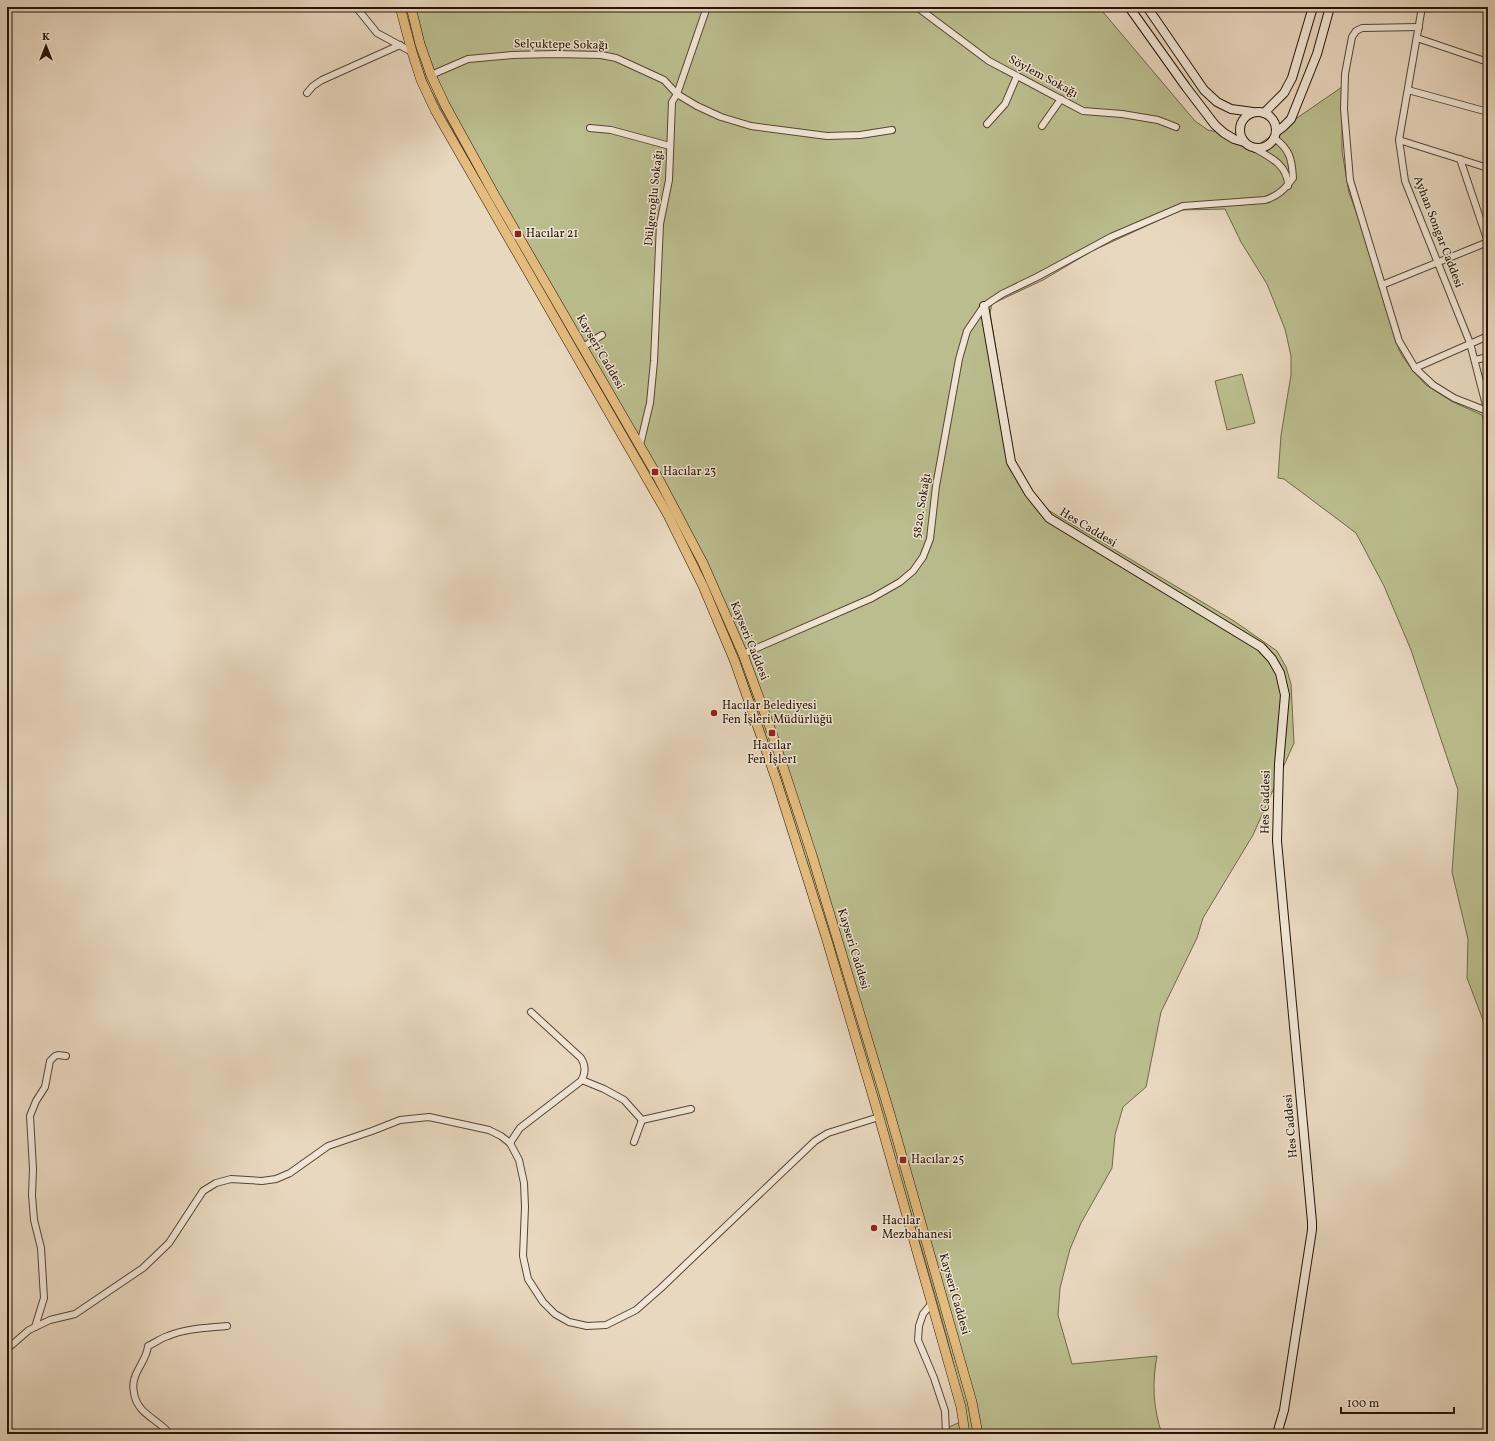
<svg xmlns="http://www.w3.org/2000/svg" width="1495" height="1441" font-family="Vollkorn,serif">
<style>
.green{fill:#bbbd8e;stroke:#70684a}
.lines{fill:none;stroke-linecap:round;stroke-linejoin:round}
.street-casing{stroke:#564534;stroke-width:8}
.secondary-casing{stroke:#251405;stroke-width:10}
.primary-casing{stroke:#251405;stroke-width:10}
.street{stroke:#f1e6d6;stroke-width:6}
.secondary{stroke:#f1e6d6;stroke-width:8}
.primary{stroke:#e4bc80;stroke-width:9}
.poi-dot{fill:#8f2418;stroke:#f1e6d6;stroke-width:1.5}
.labels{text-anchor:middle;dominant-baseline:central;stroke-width:3;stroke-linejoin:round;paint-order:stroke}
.street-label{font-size:12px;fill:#251405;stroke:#f1e6d6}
.poi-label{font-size:12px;fill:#251405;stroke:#f1e6d6;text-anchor:start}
</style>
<rect width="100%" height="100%" fill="#e9d8c0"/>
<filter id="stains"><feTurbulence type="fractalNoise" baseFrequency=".005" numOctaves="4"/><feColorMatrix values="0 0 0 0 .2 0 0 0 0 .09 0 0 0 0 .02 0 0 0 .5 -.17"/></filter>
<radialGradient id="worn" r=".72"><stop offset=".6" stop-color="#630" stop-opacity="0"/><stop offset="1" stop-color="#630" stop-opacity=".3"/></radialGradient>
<!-- green -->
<g class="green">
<path d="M403 7H1101L1103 12 1195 121 1208 130 1222 133 1252 149 1342 87V151L1349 193 1357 214 1399 350 1403 357 1413 371 1426 385 1453 402 1482 415 1488 440V1045L1483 1020 1467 978 1468 939 1452 872 1458 790 1411 650 1384 586 1356 533 1284 479 1278 478 1281 435 1291 375V356L1285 329 1267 284 1241 242 1225 209 1181 210 1092 251 1043 280 992 304 990 313 1015 462 1032 491 1048 510 1234 621 1277 651 1286 667 1291 684 1294 743 1253 835 1203 918 1197 938 1161 1012 1146 1087 1123 1107 1115 1135 1112 1168 1081 1223 1070 1249 1060 1288 1058 1315 1072 1364 1157 1356C1152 1383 1153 1408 1162 1434H933L967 1419C942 1309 907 1202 875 1094 836 963 800 831 754 702L744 674 669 508 654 479 492 201 429 87 418 58Z"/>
<polygon points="1242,374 1255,423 1227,430 1215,381"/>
</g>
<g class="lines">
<defs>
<g id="street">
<polyline points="356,7 377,33 412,52"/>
<polyline points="917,7 989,61 1083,111 1122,114 1158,120 1176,127"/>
<polyline points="1422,7 1399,140 1405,181 1470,343 1488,413"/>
<polyline points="1486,7 1488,8"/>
<polyline points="1419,27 1362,28 1356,31 1352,37 1345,74 1344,109 1350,180 1399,341 1415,368 1433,385 1454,398 1487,411"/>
<polyline points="1417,38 1488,62"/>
<polyline points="431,75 468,59 512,55 555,54 601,55 616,58 664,80 677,94 697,106 721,117 751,126 827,136 860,135 892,130"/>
<polyline points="1408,90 1488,112"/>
<polyline points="307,93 313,86 322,80 400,45"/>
<polyline points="987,124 1005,104 1017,76"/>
<polyline points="1042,126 1061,99"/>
<polyline points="590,128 611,130 670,146"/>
<polyline points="1399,140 1488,168"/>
<path d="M1254 148C1270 157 1288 165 1288 186"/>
<polyline points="1460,159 1488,242"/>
<polyline points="1382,285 1488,242"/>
<polyline points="583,347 602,335"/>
<polyline points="1475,360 1488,357"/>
<polyline points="1415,368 1488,336"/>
<polyline points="640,445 650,403 654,361 660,224 669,180 672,102 677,94 707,7"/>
<path d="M743 654 872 598 900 582 913 571 923 557 930 539 936 486 959 359 967 331 984 306 1002 294 1037 277 1111 237 1183 206 1265 200C1278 196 1285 189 1293 178 1292 160 1290 149 1274 138"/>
<polyline points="582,1080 604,1089 624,1100 642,1120 691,1109"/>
<polyline points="634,1142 642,1120"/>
<path d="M510 1143 520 1128 581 1081C586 1073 586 1066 581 1058L531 1012"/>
<polyline points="932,1303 923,1314 919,1326 918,1340 934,1378 945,1411 946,1434"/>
<polyline points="35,1327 44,1298 41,1248 34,1220 32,1195 33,1169 30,1116 36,1101 45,1087 50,1061 55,1056 58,1055 66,1056"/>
<polyline points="7,1349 29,1330 50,1320 75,1314 143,1268 169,1243 203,1191 216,1183 231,1179 262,1181 276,1179 290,1173 328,1146 372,1131 400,1120 429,1117 489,1130 501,1136 510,1143 519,1160 524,1183 525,1207 523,1256 528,1279 543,1302 555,1314 569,1322 587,1326 606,1325 636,1310 661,1288 815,1141 828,1133 879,1117"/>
<path d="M170 1434C158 1419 137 1414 134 1393 133 1388 133 1382 135 1377 138 1367 147 1358 148 1346 155 1343 161 1338 168 1336 187 1328 208 1328 227 1326"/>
</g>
<g id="secondary">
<polyline points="1129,7 1186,87 1215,125 1224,133 1234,139 1244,142"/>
<polyline points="1147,7 1204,90 1217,102 1231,109 1253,112"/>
<circle cx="1258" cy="130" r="18"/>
<polyline points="1264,113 1284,93 1292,78 1313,7"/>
<polyline points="1276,132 1283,127 1291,119 1317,54 1330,7"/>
<polyline points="984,306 1011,462 1029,493 1049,518 1261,647 1272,659 1280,673 1285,695 1279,764 1277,841 1312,1222 1312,1230 1284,1410 1277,1434"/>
</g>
<g id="primary">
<polyline points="400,7 412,52 421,80 435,110 668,515 703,586 735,662 776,779 826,937 879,1117 961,1407 965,1434"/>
<polyline points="411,7 420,44 431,75 445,105 494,194 655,472 703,563 743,654 772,733 812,855 890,1114 972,1402 978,1434"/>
</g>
</defs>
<!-- street casing -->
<use href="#street" class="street-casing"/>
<!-- secondary casing -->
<use href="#secondary" class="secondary-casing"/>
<!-- primary casing -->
<use href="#primary" class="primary-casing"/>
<!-- street -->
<use href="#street" class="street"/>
<!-- secondary -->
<use href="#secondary" class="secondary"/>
<!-- primary -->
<use href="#primary" class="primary"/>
</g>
<!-- markers -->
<g class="poi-dot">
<rect x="514" y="230" width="8" height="8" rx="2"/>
<rect x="651" y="468" width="8" height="8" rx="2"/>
<circle cx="714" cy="713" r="4"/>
<rect x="768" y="729" width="8" height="8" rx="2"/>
<rect x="899" y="1156" width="8" height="8" rx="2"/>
<circle cx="874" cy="1228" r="4"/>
</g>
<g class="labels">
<!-- street labels -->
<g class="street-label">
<text transform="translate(561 45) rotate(1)">Selçuktepe Sokağı</text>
<text transform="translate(1043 77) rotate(28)">Söylem Sokağı</text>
<text transform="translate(654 198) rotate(-84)">Dülgeroğlu Sokağı</text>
<text transform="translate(1438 232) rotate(69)">Ayhan Songar Caddesi</text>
<text transform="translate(600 352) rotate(60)">Kayseri Caddesi</text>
<text transform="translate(922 506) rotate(-81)">5820. Sokağı</text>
<text transform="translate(1088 528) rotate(31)">Hes Caddesi</text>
<text transform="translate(749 641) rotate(68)">Kayseri Caddesi</text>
<text transform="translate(1266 802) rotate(-89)">Hes Caddesi</text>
<text transform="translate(853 949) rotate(73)">Kayseri Caddesi</text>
<text transform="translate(1291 1126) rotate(-95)">Hes Caddesi</text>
<text transform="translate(954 1294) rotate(74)">Kayseri Caddesi</text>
</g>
<!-- poi labels -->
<g class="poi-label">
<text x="526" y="234">Hacılar 21</text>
<text x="663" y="472">Hacılar 23</text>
<text x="722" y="706">Hacılar Belediyesi<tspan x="722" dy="14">Fen İşleri Müdürlüğü</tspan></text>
<text x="772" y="746" text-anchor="middle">Hacılar<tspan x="772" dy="14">Fen İşler1</tspan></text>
<text x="911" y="1160">Hacılar 25</text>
<text x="882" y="1221">Hacılar<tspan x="882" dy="14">Mezbahanesi</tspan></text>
</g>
</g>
<!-- margin -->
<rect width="1495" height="1441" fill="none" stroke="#e9d8c0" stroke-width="24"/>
<rect x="8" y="8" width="1479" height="1425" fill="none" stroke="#251405" stroke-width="2"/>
<rect x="12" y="12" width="1471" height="1417" fill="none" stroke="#251405"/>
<!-- north arrow -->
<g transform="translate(46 46)" stroke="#f1e6d6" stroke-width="3" paint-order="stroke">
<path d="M0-3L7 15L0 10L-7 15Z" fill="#251405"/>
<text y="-6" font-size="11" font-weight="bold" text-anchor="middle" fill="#251405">K</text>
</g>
<!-- scale -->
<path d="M1341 1407v6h113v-6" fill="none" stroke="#251405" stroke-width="2"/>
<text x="1347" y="1407" font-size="12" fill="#251405" stroke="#f1e6d6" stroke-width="3" paint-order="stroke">100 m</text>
<rect width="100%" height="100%" filter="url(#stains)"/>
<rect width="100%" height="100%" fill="url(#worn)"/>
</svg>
